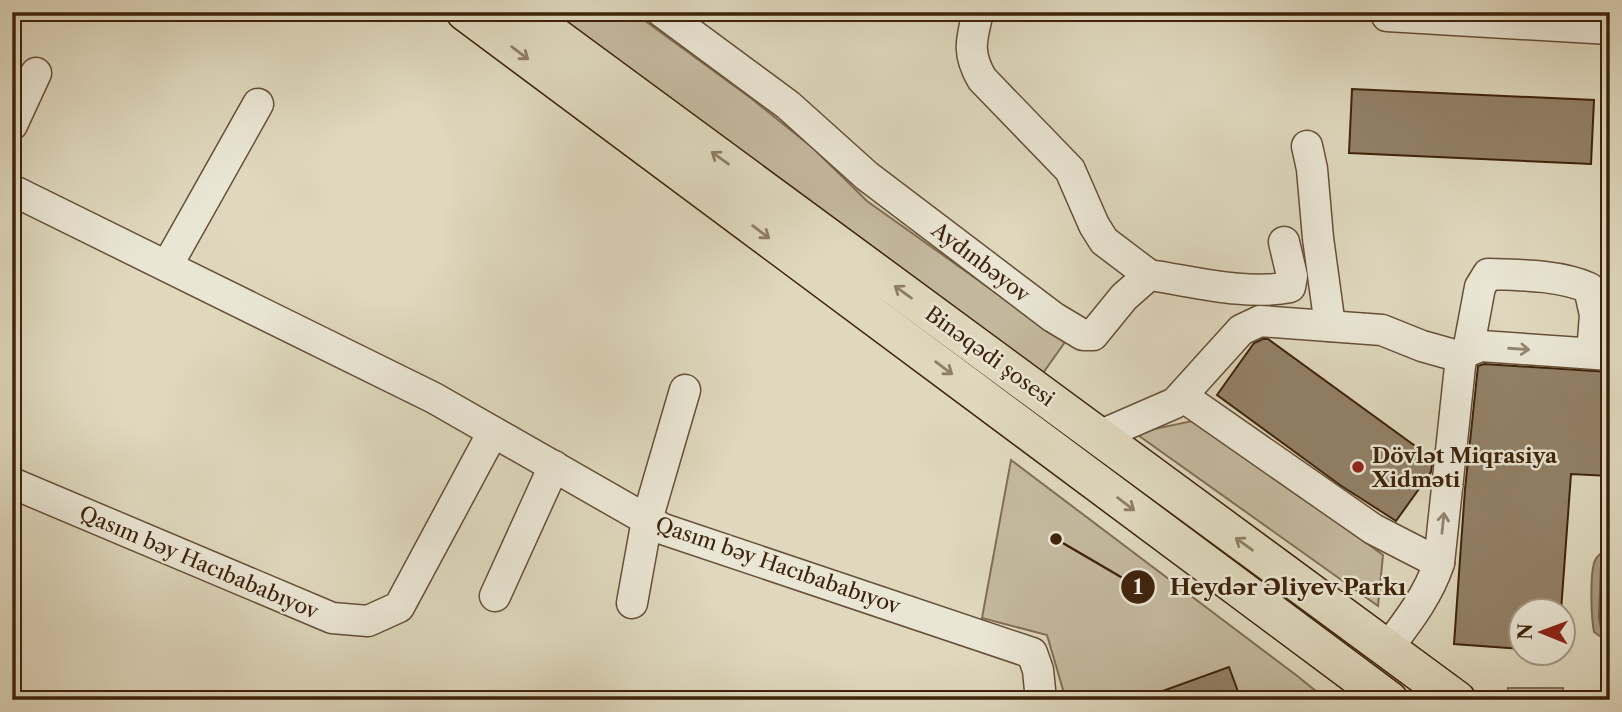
<svg xmlns="http://www.w3.org/2000/svg" width="1622" height="712" font-family="'Libre Caslon Text',serif">
<style>
.green{fill:#c4b99f;stroke:#816e54;stroke-width:2}
.water{fill:#a89a81;stroke:#7e6a51;stroke-width:2}
.lines{fill:none;stroke-linecap:round;stroke-linejoin:round}
.shore{stroke:#735e46;stroke-width:2}
.building{fill:#928168;stroke:#3e230a;stroke-width:2}
.minor-casing{stroke:#665037;stroke-width:33}
.major-casing{stroke:#3e230a;stroke-width:40}
.minor{stroke:#eae6d5;stroke-width:30}
.major{stroke:#dfd8be;stroke-width:37}
.oneway{stroke:#8e7e64}
.oneway2{stroke:#948470}
.poi-dot{fill:#8f2418;stroke:#eae6d5;stroke-width:2.5}
.labels{text-anchor:middle;dominant-baseline:central;stroke-width:5;stroke-linejoin:round;paint-order:stroke}
.street-label{font-size:21px;fill:#3e230a;stroke:#eae6d5}
.poi-label{font-size:21px;font-weight:bold;fill:#3e230a;stroke:#eae6d5;text-anchor:start}
.leader{fill:none;stroke:#3e230a;stroke-width:2.5}
.callout-dot{fill:#3e230a;stroke:#eae6d5;stroke-width:2.5}
.mark-label{font-size:21px;text-anchor:middle;font-weight:bold;fill:#fff}
.callout-label{font-size:23px;text-anchor:middle;font-weight:bold;fill:#3e230a;stroke:#eae6d5;stroke-width:5;stroke-linejoin:round;paint-order:stroke}
</style>
<rect width="100%" height="100%" fill="#dfd8be"/>
<filter id="stains"><feTurbulence type="fractalNoise" baseFrequency=".00286" numOctaves="4"/><feColorMatrix values="0 0 0 0 .2 0 0 0 0 .09 0 0 0 0 .02 0 0 0 .5 -.17"/></filter>
<radialGradient id="worn" r=".72"><stop offset=".6" stop-color="#630" stop-opacity="0"/><stop offset="1" stop-color="#630" stop-opacity=".3"/></radialGradient>
<!-- green -->
<g class="green">
<polygon points="553,12 633,12 752,99 813,148 867,201 1065,342 1043,373"/>
<polygon points="1197,420 1383,555 1378,606 1135,433"/>
<polygon points="1011,460 1296,675 1327,700 1066,700 1047,635 982,618"/>
<polygon points="1508,688 1563,688 1563,700 1507,700"/>
</g>
<!-- water -->
<path class="water" d="M1610 548V640L1604 639 1594 632C1591 617 1590 578 1594 563 1596 555 1603 552 1610 548Z"/>
<g class="lines">
<!-- shore -->
<polyline class="shore" points="1610,556 1601,565 1599,618 1601,628 1610,633"/>
</g>
<!-- building -->
<g class="building">
<polygon points="1352,89 1594,100 1591,164 1349,153"/>
<polygon points="1263,339 1268,339 1433,459 1431,472 1396,521 1340,485 1217,395 1254,343"/>
<polygon points="1484,364 1610,372 1610,476 1571,474 1561,611 1521,611 1521,649 1454,644 1465,489 1478,366"/>
<polygon points="1229,667 1241,700 1146,700 1146,697"/>
</g>
<g class="lines">
<defs>
<g id="minor">
<path d="M662 12 788 105 867 176 1053 317 1083 335H1093L1124 297 1149 275C1192 281 1247 296 1290 287L1292 276 1284 242"/>
<path d="M978 12C971 41 967 53 982 79L1070 170 1094 225 1104 241 1149 275"/>
<polyline points="1385,12 1387,16 1610,29"/>
<polyline points="12,125 36,73"/>
<polyline points="1307,146 1312,169 1318,238 1330,326"/>
<polyline points="12,190 434,398 663,529 1032,653 1038,670 1041,700"/>
<polyline points="167,266 258,104"/>
<path d="M1468 351 1480 287 1488 274C1520 275 1560 275 1589 288L1595 315 1592 353"/>
<polyline points="1182,396 1373,529 1439,563"/>
<polyline points="1099,436 1175,403 1241,330 1260,321 1382,330 1422,346 1461,357"/>
<polyline points="12,483 332,618 368,621 399,607 493,432"/>
<polyline points="495,596 554,466"/>
<polyline points="632,603 647,520 685,390"/>
<path d="M1387 649C1408 621 1428 596 1439 563L1461 357 1468 351 1481 346 1610 355"/>
</g>
<g id="major">
<polyline points="465,12 1389,700"/>
<polyline points="522,12 1457,700"/>
</g>
</defs>
<!-- minor casing -->
<use href="#minor" class="minor-casing"/>
<!-- major casing -->
<use href="#major" class="major-casing"/>
<!-- minor -->
<use href="#minor" class="minor"/>
<!-- major -->
<use href="#major" class="major"/>
</g>
<!-- one-way arrows -->
<defs><path id="oneway-shaft" d="M-6 0H5M1.5-3L5.5 0L1.5 3" fill="none" stroke-width="1.6" stroke-linecap="round" stroke-linejoin="round" transform="scale(1.75)"/></defs>
<g class="oneway">
<use href="#oneway-shaft" transform="translate(520 53) rotate(37)"/>
<use href="#oneway-shaft" transform="translate(720 158) rotate(-144)"/>
<use href="#oneway-shaft" transform="translate(761 232) rotate(37)"/>
<use href="#oneway-shaft" transform="translate(903 292) rotate(-144)"/>
<use href="#oneway-shaft" transform="translate(944 368) rotate(37)"/>
<use href="#oneway-shaft" transform="translate(1126 504) rotate(37)"/>
<use href="#oneway-shaft" transform="translate(1244 544) rotate(-144)"/>
</g>
<g class="oneway2">
<use href="#oneway-shaft" transform="translate(1519 349) rotate(4)"/>
<use href="#oneway-shaft" transform="translate(1443 523) rotate(-84)"/>
</g>
<!-- markers -->
<circle class="poi-dot" cx="1358" cy="467" r="7"/>
<g class="labels">
<!-- street labels -->
<g class="street-label">
<text transform="translate(981 262) rotate(37)">Aydınbəyov</text>
<text transform="translate(990 356) rotate(36)">Binəqədi şosesi</text>
<text transform="translate(199 562) rotate(23)">Qasım bəy Hacıbababıyov</text>
<text transform="translate(778 565) rotate(19)">Qasım bəy Hacıbababıyov</text>
</g>
<!-- poi labels -->
<g class="poi-label">
<text x="1372" y="455">Dövlət Miqrasiya<tspan x="1372" dy="24">Xidməti</tspan></text>
</g>
</g>
<!-- callouts -->
<path class="leader" d="M1056 539L1138 587"/>
<g class="callout-dot">
<circle cx="1056" cy="539" r="7"/>
<circle cx="1138" cy="587" r="18"/>
</g>
<g class="mark-label">
<text x="1138" y="594">1</text>
</g>
<g class="callout-label">
<text x="1288" y="595">Heydər Əliyev Parkı</text>
</g>
<!-- margin -->
<rect width="1622" height="712" fill="none" stroke="#dfd8be" stroke-width="42"/>
<rect x="14" y="14" width="1594" height="684" fill="none" stroke="#3e230a" stroke-width="3.5"/>
<rect x="21" y="21" width="1580" height="670" fill="none" stroke="#3e230a" stroke-width="2"/>
<!-- north arrow -->
<g transform="translate(1542 632) rotate(271)"><circle r="33" fill="#eae6d5" stroke="#a59884" stroke-width="2"/>
<path d="M0-5L12 26L0 18L-12 26Z" fill="#8f2418"/>
<text y="-10" font-size="19" font-weight="bold" text-anchor="middle" fill="#3e230a">N</text>
</g>
<rect width="100%" height="100%" filter="url(#stains)"/>
<rect width="100%" height="100%" fill="url(#worn)"/>
</svg>
